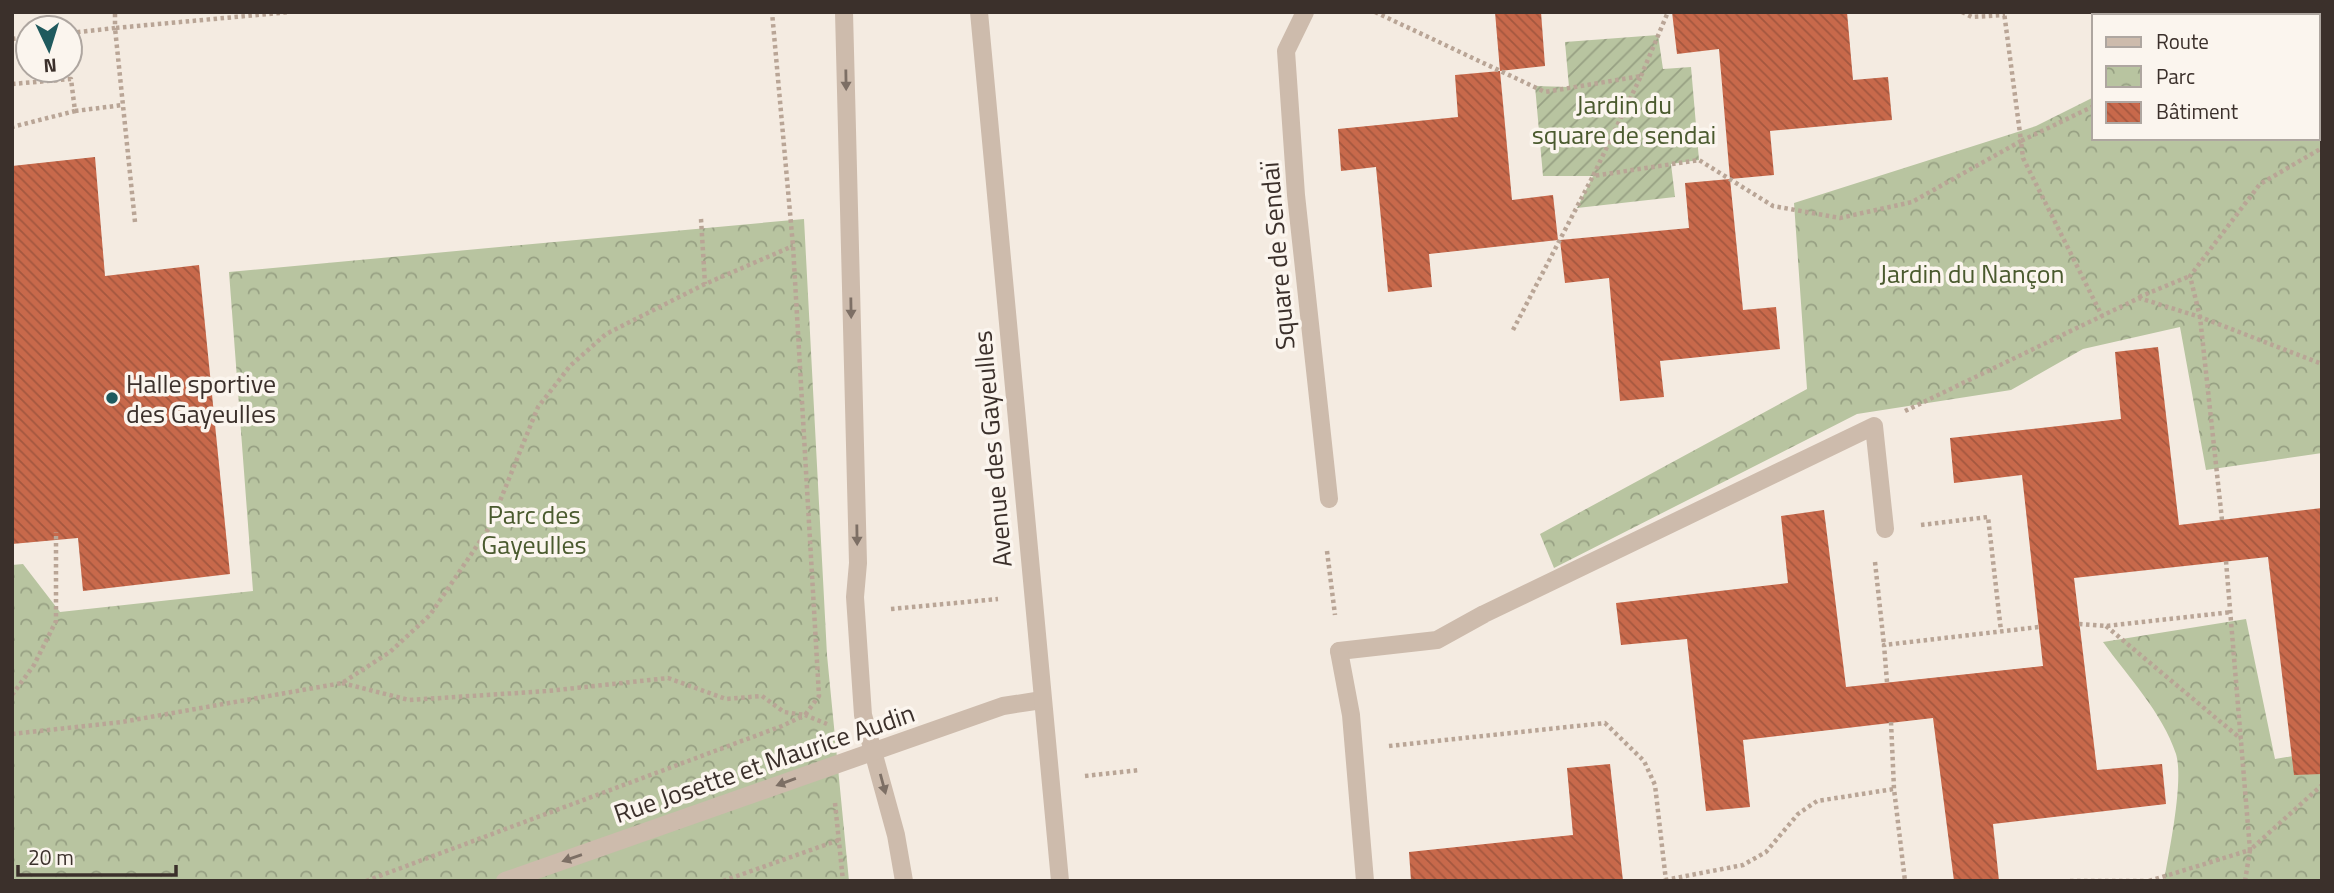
<svg xmlns="http://www.w3.org/2000/svg" width="2334" height="893" font-family="'Titillium Web',sans-serif">
<style>
.park{fill:url(#park-crowns)}
.garden{fill:url(#garden-furrows)}
.building{fill:url(#building-back-hatch)}
.lines{fill:none;stroke-linecap:round;stroke-linejoin:round}
.path{stroke:#b9a596;stroke-width:4.5;stroke-dasharray:3.5 3.5;stroke-linecap:butt}
.service{stroke:#cdbbac;stroke-width:18}
.minor{stroke:#cdbbac;stroke-width:18}
.tertiary{stroke:#cdbbac;stroke-width:18}
.oneway{fill:#7d6f65}
.poi-dot{fill:#1f5a5e;stroke:#fbf5ee;stroke-width:2.5}
.labels{text-anchor:middle;dominant-baseline:central;stroke-width:7;stroke-linejoin:round;paint-order:stroke}
.park-label{font-size:26px;fill:#4a5a2e;stroke:#fbf5ee}
.street-label{font-size:26px;fill:#3b302b;stroke:#fbf5ee}
.poi-label{font-size:26px;fill:#3b302b;stroke:#fbf5ee;text-anchor:start}
</style>
<defs>
<pattern id="park-crowns" width="20" height="18" patternUnits="userSpaceOnUse" patternTransform="scale(1.75)"><rect width="20" height="18" fill="#b8c4a0"/><path d="M2 6a3 3 0 1 1 6 0M12 15a3 3 0 1 1 6 0" fill="none" stroke="#97a083"/></pattern>
<pattern id="garden-furrows" width="10" height="10" patternUnits="userSpaceOnUse" patternTransform="scale(1.75)"><rect width="10" height="10" fill="#b8c4a0"/><path d="M-1 1l2-2M0 10L10 0M9 11l2-2" fill="none" stroke="#97a083"/></pattern>
<pattern id="building-back-hatch" width="6" height="6" patternUnits="userSpaceOnUse" patternTransform="scale(1.75)"><rect width="6" height="6" fill="#c8694b"/><path d="M-1 5l2 2M0 0l6 6M5-1l2 2" fill="none" stroke="#a4573f"/></pattern>
</defs>
<rect width="100%" height="100%" fill="#f4ebe1"/>
<!-- park -->
<g class="park">
<polygon points="2267,12 2322,12 2322,453 2206,470 2180,327 2083,349 2011,390 1857,414 1554,568 1540,534 1807,389 1794,203 2036,126 2094,97 2094,138 2318,138 2318,16 2260,16"/>
<polygon points="804,219 827,655 849,881 12,881 12,565 23,564 60,612 253,591 229,272"/>
<path d="M2246 619 2275 759 2322 751V881H2164C2169 851 2184 781 2176 754 2162 712 2128 677 2103 642Z"/>
</g>
<!-- garden -->
<polygon class="garden" points="1658,35 1663,69 1691,67 1699,160 1671,164 1675,197 1577,208 1593,176 1543,176 1535,86 1569,87 1565,42"/>
<!-- building -->
<g class="building">
<polygon points="1495,12 1541,12 1545,66 1500,71"/>
<polygon points="1672,12 1847,12 1853,80 1888,77 1892,120 1770,131 1774,175 1730,179 1719,49 1677,54"/>
<polygon points="1500,71 1512,200 1553,195 1558,240 1429,254 1432,287 1388,292 1376,167 1341,171 1338,129 1458,117 1455,75"/>
<polygon points="95,157 105,276 199,265 230,574 83,591 78,538 12,544 12,166"/>
<polygon points="1730,179 1743,310 1776,307 1780,349 1660,361 1664,397 1620,401 1609,278 1565,283 1560,240 1689,228 1685,183"/>
<polygon points="2158,347 2179,525 2322,508 2322,774 2294,775 2268,557 2074,578 2097,770 2162,764 2166,804 1993,824 1999,881 1954,881 1933,718 1743,740 1750,807 1706,811 1687,639 1621,645 1616,603 1788,583 1781,516 1824,510 1846,687 2043,666 2022,475 1954,483 1950,438 2121,419 2115,352"/>
<polygon points="1610,764 1623,881 1411,881 1409,852 1573,835 1567,768"/>
</g>
<g class="lines">
<!-- path -->
<g class="path">
<polyline points="1375,12 1545,92 1641,76 1593,176 1699,160 1773,206 1840,218 1912,202 2021,141 2004,12"/>
<polyline points="1962,12 1972,17 2005,15"/>
<polyline points="2282,16 2289,12"/>
<polyline points="70,33 115,28 115,12"/>
<polyline points="12,39 28,37"/>
<polyline points="1641,76 1668,12"/>
<polyline points="12,84 71,79 75,111 12,127"/>
<polyline points="2094,106 2021,141 2023,158 2102,316"/>
<polyline points="75,111 123,105"/>
<polyline points="701,219 705,284"/>
<polyline points="135,222 115,28 290,12"/>
<polyline points="2139,297 2190,276"/>
<polyline points="1513,330 1593,176"/>
<polyline points="1905,411 2139,298 2200,317 2322,364"/>
<polyline points="2222,520 2200,317 2190,276 2260,184 2322,148"/>
<polyline points="1921,525 1988,517 2001,631"/>
<polyline points="1327,551 1335,615"/>
<polyline points="1875,562 1884,645"/>
<polyline points="891,609 998,599"/>
<polyline points="2079,624 2106,626 2232,612"/>
<polyline points="2106,626 2241,739"/>
<polyline points="1887,682 1884,645 2039,627"/>
<polyline points="342,683 409,700 548,691 668,678 726,699 762,696 784,712 805,715 819,696 793,246 772,12"/>
<polyline points="12,695 34,665 56,621 56,532"/>
<polyline points="1891,722 1894,789 1905,881"/>
<polyline points="12,734 122,722 342,683 390,652 430,615 489,528 538,407 570,366 606,334 705,284 793,246"/>
<polyline points="1389,746 1605,723 1644,761 1655,785 1666,881"/>
<polyline points="1085,776 1140,770"/>
<polyline points="835,803 843,881"/>
<polyline points="1665,880 1743,865 1766,852 1798,814 1817,801 1894,789"/>
<polyline points="366,881 782,726 805,715 827,724"/>
<polyline points="723,881 839,840"/>
<polyline points="2070,881 2146,881"/>
<polyline points="2149,881 2250,850 2226,561"/>
<polyline points="2245,881 2250,850 2322,785"/>
</g>
<!-- service -->
<g class="service">
<polyline points="844,12 858,563 855,597 863,715 896,835 904,881"/>
<polyline points="1339,651 1437,640 1484,614 1874,426 1885,529"/>
</g>
<!-- minor -->
<g class="minor">
<polyline points="1305,12 1286,51 1296,195 1329,499"/>
<polyline points="1339,651 1351,715 1365,881"/>
<polyline points="505,881 1003,706 1042,700"/>
</g>
<!-- tertiary -->
<polyline class="tertiary" points="979,12 1060,881"/>
</g>
<!-- one-way arrows -->
<defs><path id="oneway-solid" d="M-6-.8H1V-3.2L6.5 0L1 3.2V.8H-6Z" transform="scale(1.75)"/></defs>
<g class="oneway">
<use href="#oneway-solid" transform="translate(846 80) rotate(89)"/>
<use href="#oneway-solid" transform="translate(851 308) rotate(89)"/>
<use href="#oneway-solid" transform="translate(857 535) rotate(89)"/>
<use href="#oneway-solid" transform="translate(786 782) rotate(160)"/>
<use href="#oneway-solid" transform="translate(883 784) rotate(75)"/>
<use href="#oneway-solid" transform="translate(572 858) rotate(161)"/>
</g>
<!-- markers -->
<circle class="poi-dot" cx="112" cy="398" r="7"/>
<g class="labels">
<!-- park labels -->
<g class="park-label">
<text x="1624" y="104">Jardin du<tspan x="1624" dy="30">square de sendai</tspan></text>
<text x="1972" y="273">Jardin du Nançon</text>
<text x="534" y="514">Parc des<tspan x="534" dy="30">Gayeulles</tspan></text>
</g>
<!-- street labels -->
<g class="street-label">
<text transform="translate(1277 256) rotate(-95)">Square de Sendaï</text>
<text transform="translate(992 449) rotate(-95)">Avenue des Gayeulles</text>
<text transform="translate(764 763) rotate(-19)">Rue Josette et Maurice Audin</text>
</g>
<!-- poi labels -->
<g class="poi-label">
<text x="126" y="383">Halle sportive<tspan x="126" dy="30">des Gayeulles</tspan></text>
</g>
</g>
<!-- border -->
<rect width="2334" height="893" fill="none" stroke="#3b302b" stroke-width="28"/>
<!-- legend -->
<rect x="2092" y="14" width="228" height="126" fill="#fbf5ee" stroke="#aea6a0" stroke-width="2"/>
<rect x="2106" y="37" width="35" height="10" fill="#cdbbac" stroke="#aea6a0" stroke-width="2"/>
<text x="2156" y="49" font-size="21" fill="#3b302b">Route</text>
<rect x="2106" y="66" width="35" height="21" fill="url(#park-crowns)" stroke="#aea6a0" stroke-width="2"/>
<text x="2156" y="84" font-size="21" fill="#3b302b">Parc</text>
<rect x="2106" y="102" width="35" height="21" fill="url(#building-back-hatch)" stroke="#aea6a0" stroke-width="2"/>
<text x="2156" y="119" font-size="21" fill="#3b302b">Bâtiment</text>
<!-- north arrow -->
<g transform="translate(49 49) rotate(176)"><circle r="33" fill="#fbf5ee" stroke="#aea6a0" stroke-width="2"/>
<path d="M0-5L12 26L0 18L-12 26Z" fill="#1f5a5e"/>
<text y="-10" font-size="19" font-weight="bold" text-anchor="middle" fill="#3b302b">N</text>
</g>
<!-- scale -->
<path d="M18 865v10h158v-10" fill="none" stroke="#3b302b" stroke-width="3.5"/>
<text x="28" y="865" font-size="21" fill="#3b302b" stroke="#fbf5ee" stroke-width="5" paint-order="stroke">20 m</text>
</svg>
